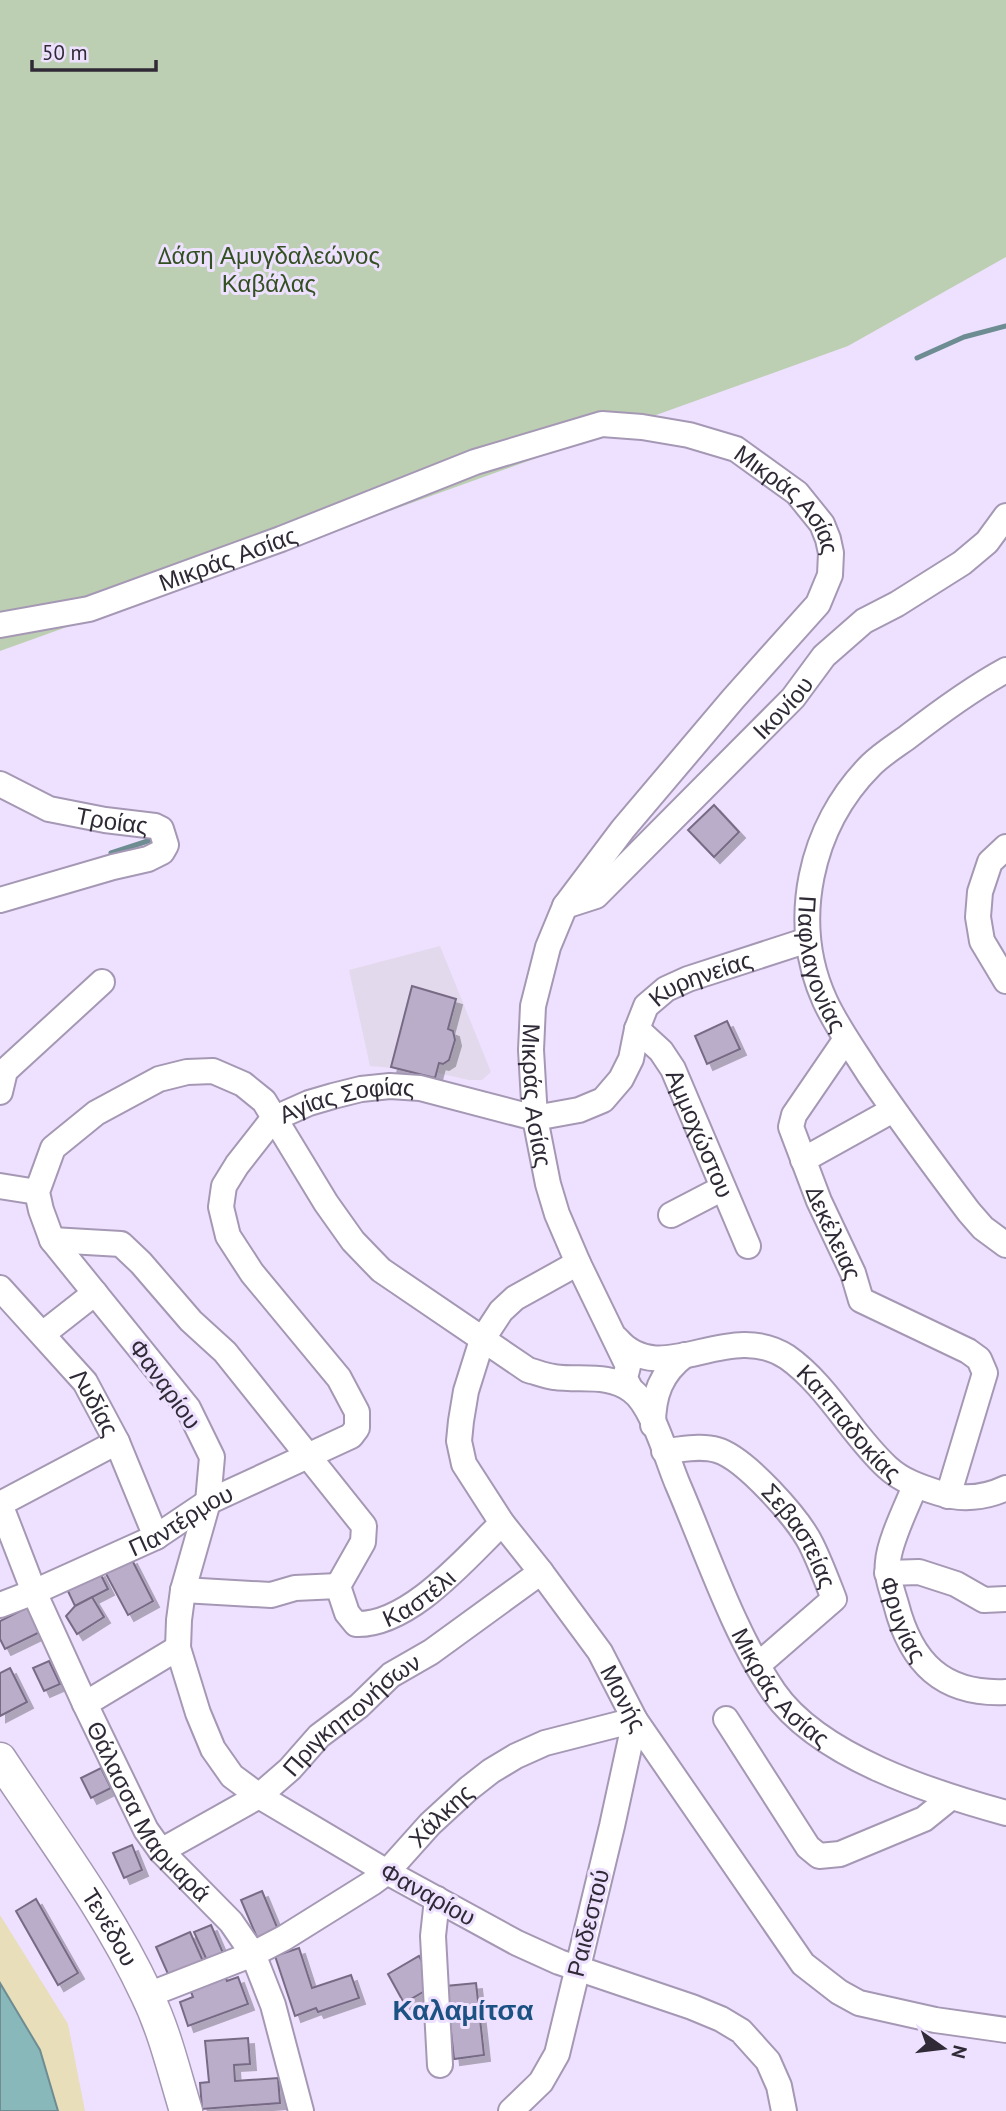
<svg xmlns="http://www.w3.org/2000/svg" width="1006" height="2111" font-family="'PT Sans',sans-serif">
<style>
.education{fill:#e3d9ed}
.green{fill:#bdcfb3}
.sand{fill:#e8deb9}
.water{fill:#89b8bb;stroke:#6e8d93;stroke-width:2}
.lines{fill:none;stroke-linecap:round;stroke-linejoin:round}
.stream{stroke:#6e8d93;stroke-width:5}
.building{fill:#b9adc9;stroke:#776b85;stroke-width:2;filter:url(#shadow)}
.minor-casing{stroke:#a598b4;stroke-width:28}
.major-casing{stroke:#a598b4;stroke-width:35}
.minor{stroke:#fff;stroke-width:24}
.major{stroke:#fff;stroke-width:32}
.labels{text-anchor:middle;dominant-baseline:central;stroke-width:6;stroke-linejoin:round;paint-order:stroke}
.park-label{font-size:24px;fill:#335021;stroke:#eee1ff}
.street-label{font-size:24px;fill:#2f2a36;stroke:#eee1ff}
.quarter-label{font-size:28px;font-weight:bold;fill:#1c5183;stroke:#eee1ff}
</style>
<defs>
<filter id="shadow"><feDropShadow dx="6" dy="6" stdDeviation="0" flood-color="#0004"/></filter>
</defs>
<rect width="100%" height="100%" fill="#eee1ff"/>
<!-- education -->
<polygon class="education" points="440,946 491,1072 482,1080 469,1080 429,1071 370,1066 349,970"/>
<!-- green -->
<polygon class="green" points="0,0 1006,0 1006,257 848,346 0,651"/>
<!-- sand -->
<polygon class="sand" points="0,1915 68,2024 85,2111 58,2111 40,2050 0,1983"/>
<!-- water -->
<polygon class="water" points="0,1983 40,2050 58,2111 0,2111"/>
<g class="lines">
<!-- stream -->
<g class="stream">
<polyline points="917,358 964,337 1006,326"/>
<polyline points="111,853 157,838"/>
</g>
</g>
<!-- building -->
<g class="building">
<polygon points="714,805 739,832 714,857 688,830"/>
<polygon points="412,986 456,999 448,1029 453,1031 455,1040 449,1060 443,1064 439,1063 435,1078 391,1067"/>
<polygon points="727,1021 740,1049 707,1064 695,1036"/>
<polygon points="131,1558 153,1601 128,1615 105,1572"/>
<polygon points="99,1571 108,1589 75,1606 66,1587"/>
<polygon points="92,1597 104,1617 77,1634 66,1616 75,1606"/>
<polygon points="28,1607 40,1632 5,1649 0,1639 0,1621"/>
<polygon points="49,1661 60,1684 44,1691 33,1668"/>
<polygon points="10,1668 27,1702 0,1716 0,1673"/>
<polygon points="101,1768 111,1788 91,1798 81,1778"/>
<polygon points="132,1845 142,1870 124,1878 113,1853"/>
<polygon points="262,1891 279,1932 258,1940 241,1900"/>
<polygon points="36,1899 78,1973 58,1985 16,1911"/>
<polygon points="211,1925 226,1960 210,1967 194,1932"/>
<polygon points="190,1932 206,1968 172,1983 156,1947"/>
<polygon points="299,1948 312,1988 351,1975 359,1998 318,2012 316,2008 295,2016 275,1956"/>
<polygon points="419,1956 435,1985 404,2003 388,1974"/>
<polygon points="224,1974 227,1981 238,1977 248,2004 188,2026 180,2002 193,1997 189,1987"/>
<polygon points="476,1983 484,2055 454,2059 446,1986"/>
<polygon points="248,2038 250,2064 234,2065 235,2081 278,2078 280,2103 202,2109 200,2083 209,2082 205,2041"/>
</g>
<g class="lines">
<defs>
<g id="minor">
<path id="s1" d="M0 625 89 609 281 539 475 462 602 424 642 427 689 435 736 449 797 493 822 524 828 539 831 553 830 575 818 604 733 699 623 829 565 906 548 947 533 1006 531 1050 535 1118 548 1184 557 1214 578 1263 628 1366 625 1378 630 1388"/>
<path id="s2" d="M1006 670C971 689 940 712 909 736 897 745 882 754 871 765 810 826 789 922 825 1001 837 1027 854 1050 869 1074 901 1121 935 1167 969 1212L983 1228 1006 1245"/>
<path id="s3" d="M0 784 49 809 105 820 155 826 161 829 166 845 162 852 148 859 113 867 0 900"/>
<polyline points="1006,847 990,862 980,892 978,917 982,941 1006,981"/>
<path id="s4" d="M565 906 596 896 793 698 824 656 864 621 897 604 962 563 987 542 1006 516"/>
<path id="s5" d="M637 1029 661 1051 673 1069 748 1246"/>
<path id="s6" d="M846 1039 794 1115 791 1127 819 1201 853 1273 861 1300 968 1351 979 1359 985 1373 948 1496"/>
<polyline points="0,1092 5,1071 102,982"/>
<polyline points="803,1160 893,1110"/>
<polyline points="0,1186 37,1192"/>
<polyline points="671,1215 723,1188"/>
<polyline points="52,1240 121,1244 141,1263 191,1321 225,1352 364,1526 363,1542 338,1586"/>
<path id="s7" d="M578 1263 515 1298 501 1311 482 1340 466 1391 461 1421 459 1441 464 1464 502 1523 541 1572 600 1652 635 1720 803 1964 839 1992 859 2003 935 2020 1006 2030"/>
<path id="s8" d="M0 1288 85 1382 117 1442 156 1537"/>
<polyline points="44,1333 95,1293"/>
<path id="s9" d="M617 1339C661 1391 728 1318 787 1357 827 1385 852 1435 887 1467 902 1481 920 1487 939 1493 961 1500 985 1498 1006 1488"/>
<path d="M653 1425C653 1395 661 1373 685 1355"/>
<path id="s10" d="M664 1451C681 1450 700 1445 717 1450 745 1458 798 1518 811 1544 820 1562 827 1581 834 1599L758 1665"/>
<path id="s11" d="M915 1486C907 1506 889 1542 888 1562 886 1576 892 1590 896 1604 911 1663 943 1695 1006 1692"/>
<path id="s12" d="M0 1504 34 1592 85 1704 146 1830 161 1851 231 1922 253 1954 273 2005 301 2111"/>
<polyline points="0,1504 117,1442"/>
<polyline points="887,1573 919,1572 956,1584 984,1600 1006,1599"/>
<path id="s13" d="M183 1590 271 1595 295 1588 338 1586 347 1613 356 1624C409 1626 466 1558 502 1523"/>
<path id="s14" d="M0 1605 34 1592 156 1537 208 1502 351 1436 357 1428V1412L339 1378 252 1273 228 1236 221 1207 224 1186 237 1165 273 1119 309 1103 333 1096 361 1089 390 1086 420 1088 535 1118 579 1110 603 1100 621 1079 631 1059 637 1029 646 1006 666 989 688 979 808 940"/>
<polyline points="85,1704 178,1648"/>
<polyline points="726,1719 808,1847 819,1856 840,1854 924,1819 950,1798"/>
<path id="s15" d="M161 1851 259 1796 290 1769 319 1736 359 1706 391 1675 431 1652 541 1572"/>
<polyline points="437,1899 433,1936 440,2065"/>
<path id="s16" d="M148 1995 253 1954 284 1938 372 1883 387 1872 430 1824 468 1789 491 1771 516 1756 545 1743 635 1720 612 1826 557 2054 541 2082 511 2111"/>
<path id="s17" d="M784 2111 779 2086 768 2061 741 2031 721 2019 692 2007 559 1962 517 1943 387 1872 259 1796 232 1776 213 1749 198 1713 178 1648 179 1620 183 1590 208 1502 212 1457 188 1408 52 1240 41 1210 37 1192 53 1148 96 1113 159 1079 187 1072 213 1071 243 1084 264 1101 326 1203 353 1241 381 1270 528 1370C536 1372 545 1376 554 1377 580 1381 608 1373 631 1390 653 1405 667 1460 678 1485 706 1550 734 1634 774 1692 819 1757 933 1793 1006 1813"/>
</g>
<g id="major">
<path id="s18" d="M0 1759C51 1836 108 1911 147 1995 165 2032 174 2072 186 2111"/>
</g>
</defs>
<!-- minor casing -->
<use href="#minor" class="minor-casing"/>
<!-- major casing -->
<use href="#major" class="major-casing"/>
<!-- minor -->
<use href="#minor" class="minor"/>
<!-- major -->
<use href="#major" class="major"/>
</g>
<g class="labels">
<!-- park labels -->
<g class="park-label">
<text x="269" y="255">Δάση Αμυγδαλεώνος<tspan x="269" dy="28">Καβάλας</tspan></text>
</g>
<!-- street labels -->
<g class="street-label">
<text stroke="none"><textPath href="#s1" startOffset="847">Μικράς Ασίας</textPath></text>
<text stroke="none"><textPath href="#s1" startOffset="238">Μικράς Ασίας</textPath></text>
<text stroke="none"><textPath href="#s4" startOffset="298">Ικονίου</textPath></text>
<text stroke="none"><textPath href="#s3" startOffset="119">Τροίας</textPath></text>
<text stroke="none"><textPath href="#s2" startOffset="383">Παφλαγονίας</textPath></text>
<text stroke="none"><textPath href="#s14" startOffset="1279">Κυρηνείας</textPath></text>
<text stroke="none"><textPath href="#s1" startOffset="1561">Μικράς Ασίας</textPath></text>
<text stroke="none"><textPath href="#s14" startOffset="847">Αγίας Σοφίας</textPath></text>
<text stroke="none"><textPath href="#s5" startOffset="124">Αμμοχώστου</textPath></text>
<text stroke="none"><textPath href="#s6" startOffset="219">Δεκέλειας</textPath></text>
<text transform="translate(165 1384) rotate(54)">Φαναρίου</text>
<text stroke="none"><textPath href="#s8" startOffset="149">Λυδίας</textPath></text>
<text stroke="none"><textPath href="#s9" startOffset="270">Καππαδοκίας</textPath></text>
<text stroke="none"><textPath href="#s14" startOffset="200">Παντέρμου</textPath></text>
<text stroke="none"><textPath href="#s10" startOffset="175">Σεβαστείας</textPath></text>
<text stroke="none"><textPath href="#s13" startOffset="268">Καστέλι</textPath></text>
<text stroke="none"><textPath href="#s11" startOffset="140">Φρυγίας</textPath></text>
<text stroke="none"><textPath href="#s17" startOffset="2436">Μικράς Ασίας</textPath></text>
<text stroke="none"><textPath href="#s7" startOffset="537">Μονής</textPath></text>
<text stroke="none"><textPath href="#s15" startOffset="236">Πριγκηπονήσων</textPath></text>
<text stroke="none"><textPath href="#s12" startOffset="343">Θάλασσα Μαρμαρά</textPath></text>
<text stroke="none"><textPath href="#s16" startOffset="348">Χάλκης</textPath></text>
<text transform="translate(428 1894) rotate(29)">Φαναρίου</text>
<text transform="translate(588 1923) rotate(-76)">Ραιδεστού</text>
<text stroke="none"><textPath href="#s18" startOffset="201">Τενέδου</textPath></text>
</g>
<!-- quarter labels -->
<g class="quarter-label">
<text x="463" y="2009">Καλαμίτσα</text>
</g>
</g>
<!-- north arrow -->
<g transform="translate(943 2048) rotate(104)" stroke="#eee1ff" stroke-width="5" paint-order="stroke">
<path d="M0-5L12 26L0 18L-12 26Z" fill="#2f2a36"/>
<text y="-10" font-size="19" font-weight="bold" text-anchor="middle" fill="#2f2a36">N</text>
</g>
<!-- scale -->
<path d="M32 60v10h124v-10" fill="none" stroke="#2f2a36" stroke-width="3.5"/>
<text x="42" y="60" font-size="21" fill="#2f2a36" stroke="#eee1ff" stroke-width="5" paint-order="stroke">50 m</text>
</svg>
